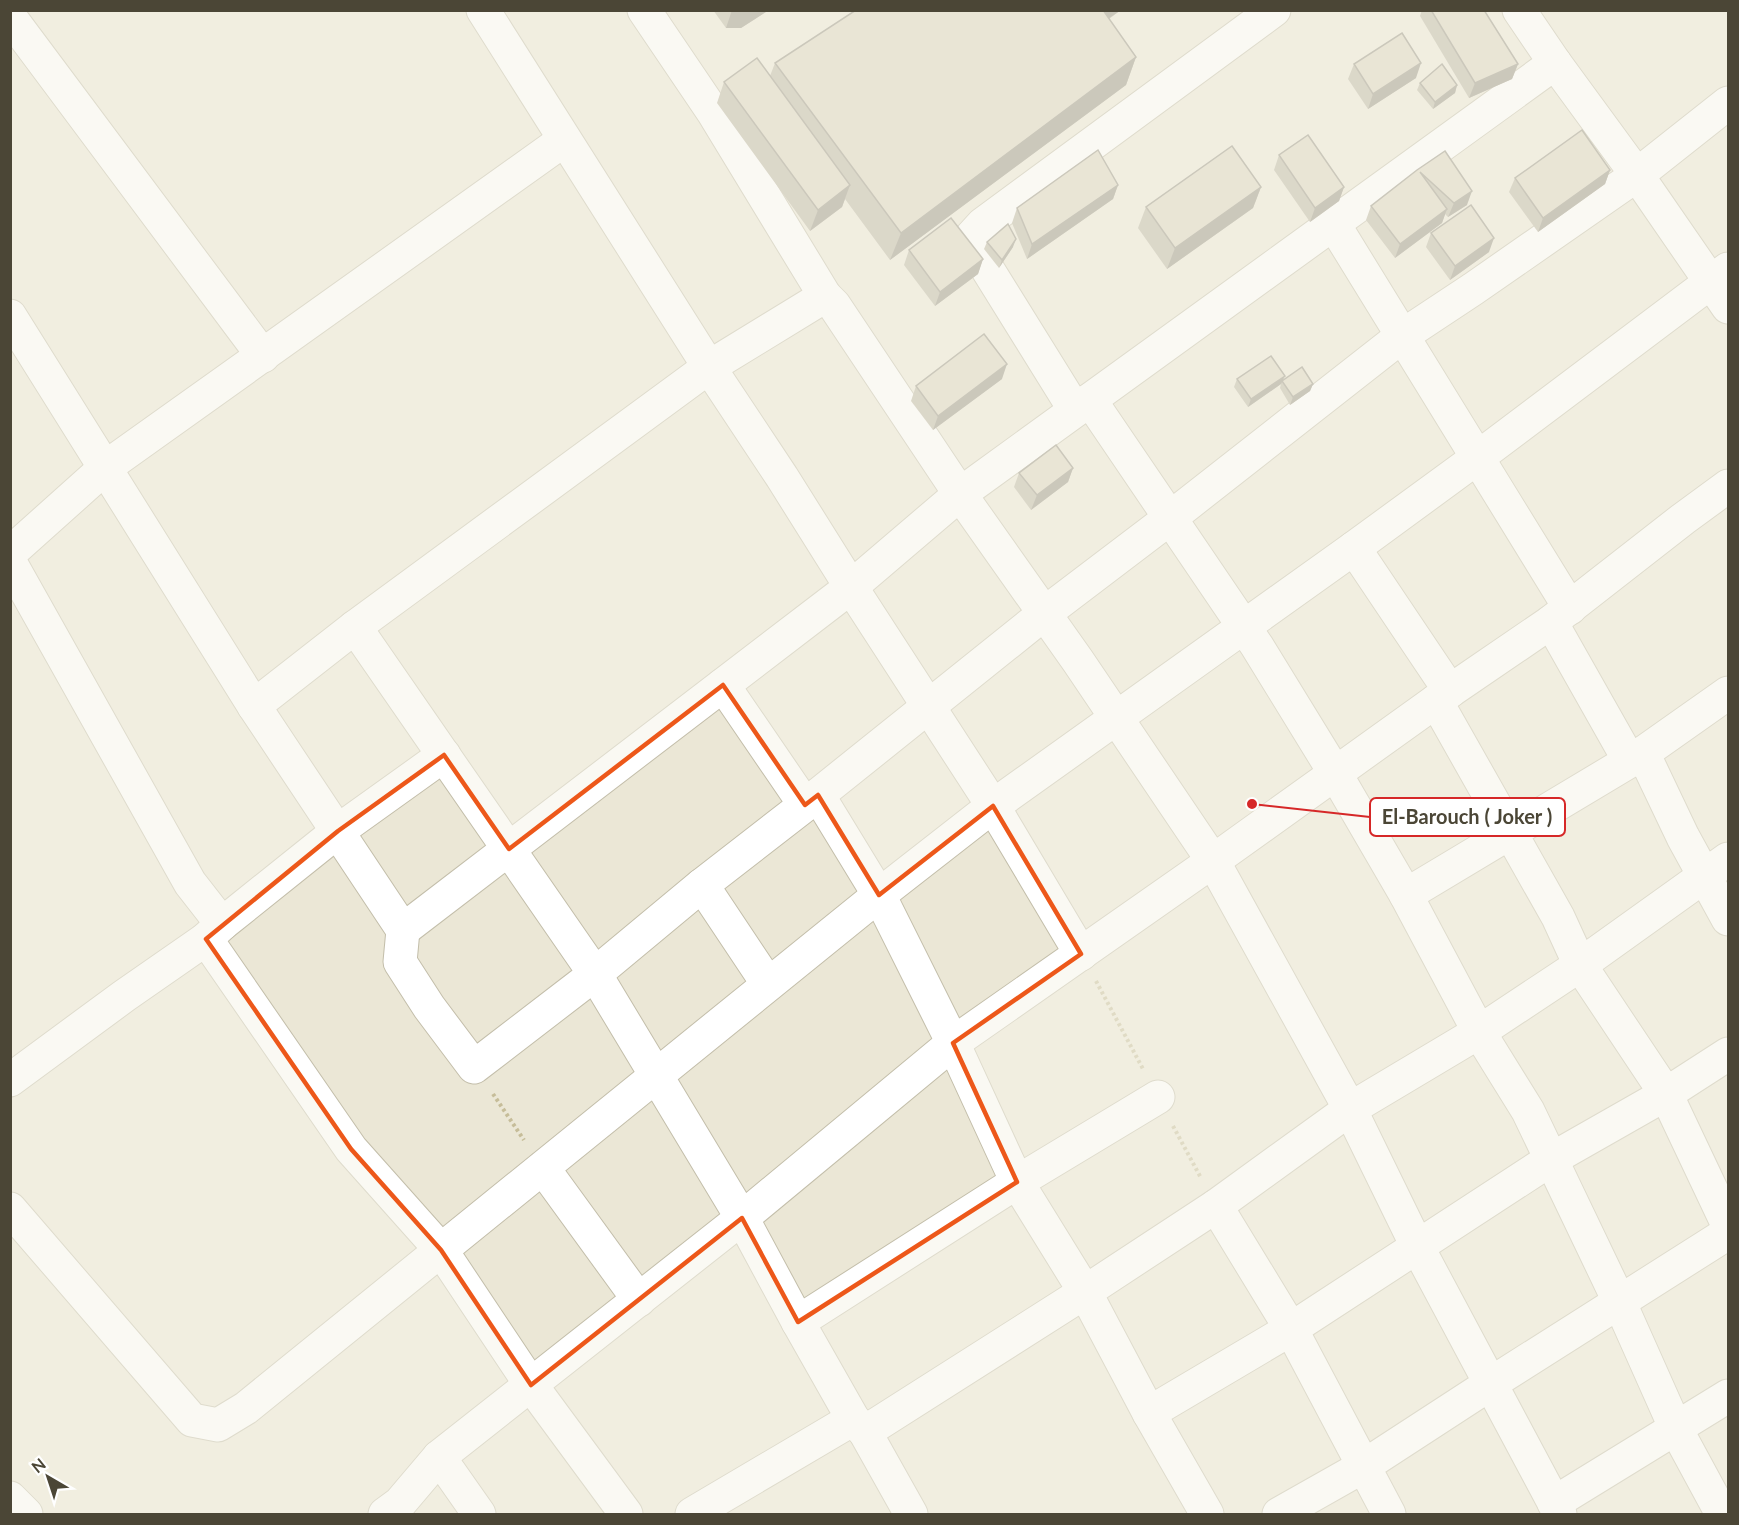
<svg xmlns="http://www.w3.org/2000/svg" width="1739" height="1525" font-family="Lato,sans-serif">
<style>
.residential{fill:#ebe7d6}
.lines{fill:none;stroke-linecap:round;stroke-linejoin:round}
.minor-casing{stroke:#c3beaa;stroke-width:35}
.path{stroke:#c6bd99;stroke-width:4;stroke-dasharray:3 3;stroke-linecap:butt}
.minor{stroke:#fff;stroke-width:33}
.wall{fill:#bbb5a3}
.shaded-wall{fill:#989384}
.building{fill:#d9d2bd;stroke:#989384;stroke-width:1.5}
.marked{fill:none;stroke:#ed581a;stroke-width:4.5;stroke-linejoin:round}
.leader{fill:none;stroke:#d62828;stroke-width:2}
.callout-dot{fill:#d62828;stroke:#fff;stroke-width:2}
.callout{fill:#fff;stroke:#d62828;stroke-width:2}
.callout-label{font-size:20px;text-anchor:middle;font-weight:bold;fill:#4b4636}
</style>
<rect width="100%" height="100%" fill="#f6f4e9"/>
<!-- residential -->
<rect class="residential" x="11" y="11" width="1717" height="1503"/>
<g class="lines">
<defs>
<g id="minor">
<polyline points="483,10 709,367 782,477 851,587 993,806 1081,954"/>
<polyline points="644,10 713,112 825,296 834,305 960,494 1078,661 1213,861 1350,1109 1417,1246 1560,1514"/>
<polyline points="1519,10 1555,63 1637,175 1728,307"/>
<polyline points="10,17 263,356"/>
<polyline points="1333,223 1570,608"/>
<polyline points="10,316 254,706 403,930 400,962 429,1007 474,1067 595,974 702,885 818,795 1045,613 1170,518 1402,336 1473,289 1637,175 1728,103"/>
<polyline points="1090,400 1257,646 1335,773 1406,895 1479,1032 1528,1111 1619,1301 1676,1429 1722,1514"/>
<polyline points="1075,410 980,257 972,236 983,224 1274,10"/>
<polyline points="1354,548 1450,691"/>
<polyline points="10,553 106,467 564,140"/>
<polyline points="10,562 190,883 222,924"/>
<polyline points="1551,622 1629,760"/>
<polyline points="355,627 595,974 742,1218 798,1322 853,1419 865,1432 911,1514"/>
<polyline points="723,685 805,805"/>
<polyline points="1436,701 1558,917 1580,965 1666,1094 1728,1225"/>
<polyline points="254,706 355,627 709,367 825,296"/>
<polyline points="1643,753 1683,837 1728,919"/>
<polyline points="818,795 879,895 953,1043 1017,1182 1085,1292 1149,1413 1207,1514"/>
<polyline points="702,885 768,984"/>
<polyline points="1406,895 1643,753 1728,693"/>
<polyline points="403,930 851,587 960,494 1555,63"/>
<polyline points="206,939 351,1149 441,1250 531,1385 626,1514"/>
<polyline points="10,1080 124,996 206,939 222,924 338,831 444,755"/>
<polyline points="543,1168 639,1300"/>
<polyline points="1216,1206 1291,1329 1389,1514"/>
<polyline points="10,1209 192,1420 218,1425 246,1408 879,895 993,806 1354,548 1477,458 1728,269"/>
<polyline points="798,1322 1017,1182 1158,1097"/>
<polyline points="1149,1413 1291,1329 1550,1160 1666,1094 1728,1054"/>
<polyline points="865,1432 1085,1292 1216,1206 1350,1109 1479,1032 1580,965 1728,859"/>
<polyline points="439,1457 479,1514"/>
<polyline points="10,1498 26,1514"/>
<polyline points="1554,1503 1728,1396"/>
<polyline points="385,1514 400,1503 439,1457 742,1218 953,1043 1213,861 1450,691 1551,622 1683,519 1728,486"/>
<polyline points="692,1514 853,1419"/>
<polyline points="1279,1514 1364,1466 1490,1384 1728,1233"/>
</g>
</defs>
<!-- minor casing -->
<use href="#minor" class="minor-casing"/>
<!-- path -->
<g class="path">
<polyline points="1096,981 1143,1069"/>
<polyline points="493,1094 524,1140"/>
<polyline points="1173,1126 1201,1178"/>
</g>
<!-- minor -->
<use href="#minor" class="minor"/>
</g>
<!-- wall -->
<g class="wall">
<polygon points="713,10 769,10 741,28 726,28"/>
<polygon points="856,10 1121,10 1109,19 1136,57 1126,85 890,260 845,199 842,207 810,231 717,103 724,82 770,76 775,63"/>
<polygon points="1422,10 1484,10 1518,64 1512,79 1469,98 1420,16"/>
<polygon points="1354,64 1416,78 1368,109 1348,79"/>
<polygon points="1420,83 1457,85 1455,93 1433,109 1417,90"/>
<polygon points="1279,155 1344,187 1339,201 1310,222 1274,170"/>
<polygon points="1417,170 1467,205 1448,217 1445,214 1442,223 1395,258 1366,220 1371,206"/>
<polygon points="1610,170 1605,184 1538,232 1509,192 1515,178"/>
<polygon points="1118,185 1113,199 1027,259 1012,223 1017,208"/>
<polygon points="1261,187 1253,208 1167,269 1138,228 1146,207"/>
<polygon points="1431,233 1489,252 1450,280 1426,247"/>
<polygon points="987,242 1013,247 999,268 984,249"/>
<polygon points="909,250 983,259 978,274 935,306 904,265"/>
<polygon points="1002,379 933,430 911,401 916,386"/>
<polygon points="1237,379 1283,380 1313,384 1310,391 1290,405 1280,388 1281,384 1248,407 1234,387"/>
<polygon points="1073,468 1068,482 1031,510 1014,487 1019,473"/>
</g>
<!-- shaded-wall -->
<g class="shaded-wall">
<polygon points="732,10 769,10 741,28 726,28"/>
<polygon points="1105,10 1121,10 1099,25"/>
<polygon points="1136,57 1126,85 890,260 901,233"/>
<polygon points="1421,63 1416,78 1368,109 1373,94"/>
<polygon points="1518,64 1512,79 1469,98 1475,83"/>
<polygon points="1457,85 1455,93 1433,109 1435,102"/>
<polygon points="1610,170 1605,184 1538,232 1543,218"/>
<polygon points="850,185 842,207 810,231 818,210"/>
<polygon points="1118,185 1113,199 1027,259 1032,244"/>
<polygon points="1261,187 1253,208 1167,269 1175,248"/>
<polygon points="1344,187 1339,201 1310,222 1315,208"/>
<polygon points="1472,191 1467,205 1448,217 1454,203"/>
<polygon points="1447,209 1442,223 1395,258 1400,244"/>
<polygon points="1494,238 1489,252 1450,280 1455,266"/>
<polygon points="1016,239 1013,247 999,268 1002,260"/>
<polygon points="983,259 978,274 935,306 940,292"/>
<polygon points="1007,364 1002,379 933,430 938,416"/>
<polygon points="1285,376 1281,384 1248,407 1251,399"/>
<polygon points="1313,384 1310,391 1290,405 1293,397"/>
<polygon points="1073,468 1068,482 1031,510 1037,495"/>
</g>
<!-- building -->
<g class="building">
<polygon points="856,10 1103,10 1136,57 901,233 775,63"/>
<polygon points="1431,10 1484,10 1518,64 1475,83"/>
<polygon points="1402,33 1421,63 1373,94 1354,64"/>
<polygon points="757,58 850,185 818,210 724,82"/>
<polygon points="1442,64 1457,85 1435,102 1420,83"/>
<polygon points="1582,130 1610,170 1543,218 1515,178"/>
<polygon points="1308,135 1344,187 1315,208 1279,155"/>
<polygon points="1232,146 1261,187 1175,248 1146,207"/>
<polygon points="1098,150 1118,185 1032,244 1017,208"/>
<polygon points="1445,151 1472,191 1454,203 1420,172 1447,209 1400,244 1371,206 1417,170"/>
<polygon points="1471,205 1494,238 1455,266 1431,233"/>
<polygon points="951,218 983,259 940,292 909,250"/>
<polygon points="1008,224 1016,239 1002,260 987,242"/>
<polygon points="984,334 1007,364 938,416 916,386"/>
<polygon points="1271,356 1285,376 1251,399 1237,379"/>
<polygon points="1302,367 1313,384 1293,397 1282,381"/>
<polygon points="1056,445 1073,468 1037,495 1019,473"/>
</g>
<!-- marked area -->
<path d="M0 0H1739V1525H0ZM723 685 805 805 818 795 879 895 993 806 1081 954 953 1043 1017 1182 798 1322 742 1218 531 1385 441 1250 351 1149 206 939 338 831 444 755 509 849Z" fill="#f6f4e9" fill-opacity=".55" fill-rule="evenodd"/>
<path class="marked" d="M723 685 805 805 818 795 879 895 993 806 1081 954 953 1043 1017 1182 798 1322 742 1218 531 1385 441 1250 351 1149 206 939 338 831 444 755 509 849Z"/>
<!-- callouts -->
<path class="leader" d="M1252 804L1370 817"/>
<circle class="callout-dot" cx="1252" cy="804" r="6"/>
<rect class="callout" x="1370" y="798" width="195" height="38" rx="6"/>
<g class="callout-label">
<text x="1467" y="824">El-Barouch ( Joker )</text>
</g>
<!-- border -->
<rect width="1739" height="1525" fill="none" stroke="#4b4636" stroke-width="24"/>
<!-- north arrow -->
<g transform="translate(48 1477) rotate(321)" stroke="#ffffff" stroke-width="4.5" paint-order="stroke">
<path d="M0-4.5L10 22L0 15L-10 22Z" fill="#4b4636"/>
<text y="-9" font-size="16" font-weight="bold" text-anchor="middle" fill="#4b4636">N</text>
</g>
</svg>
